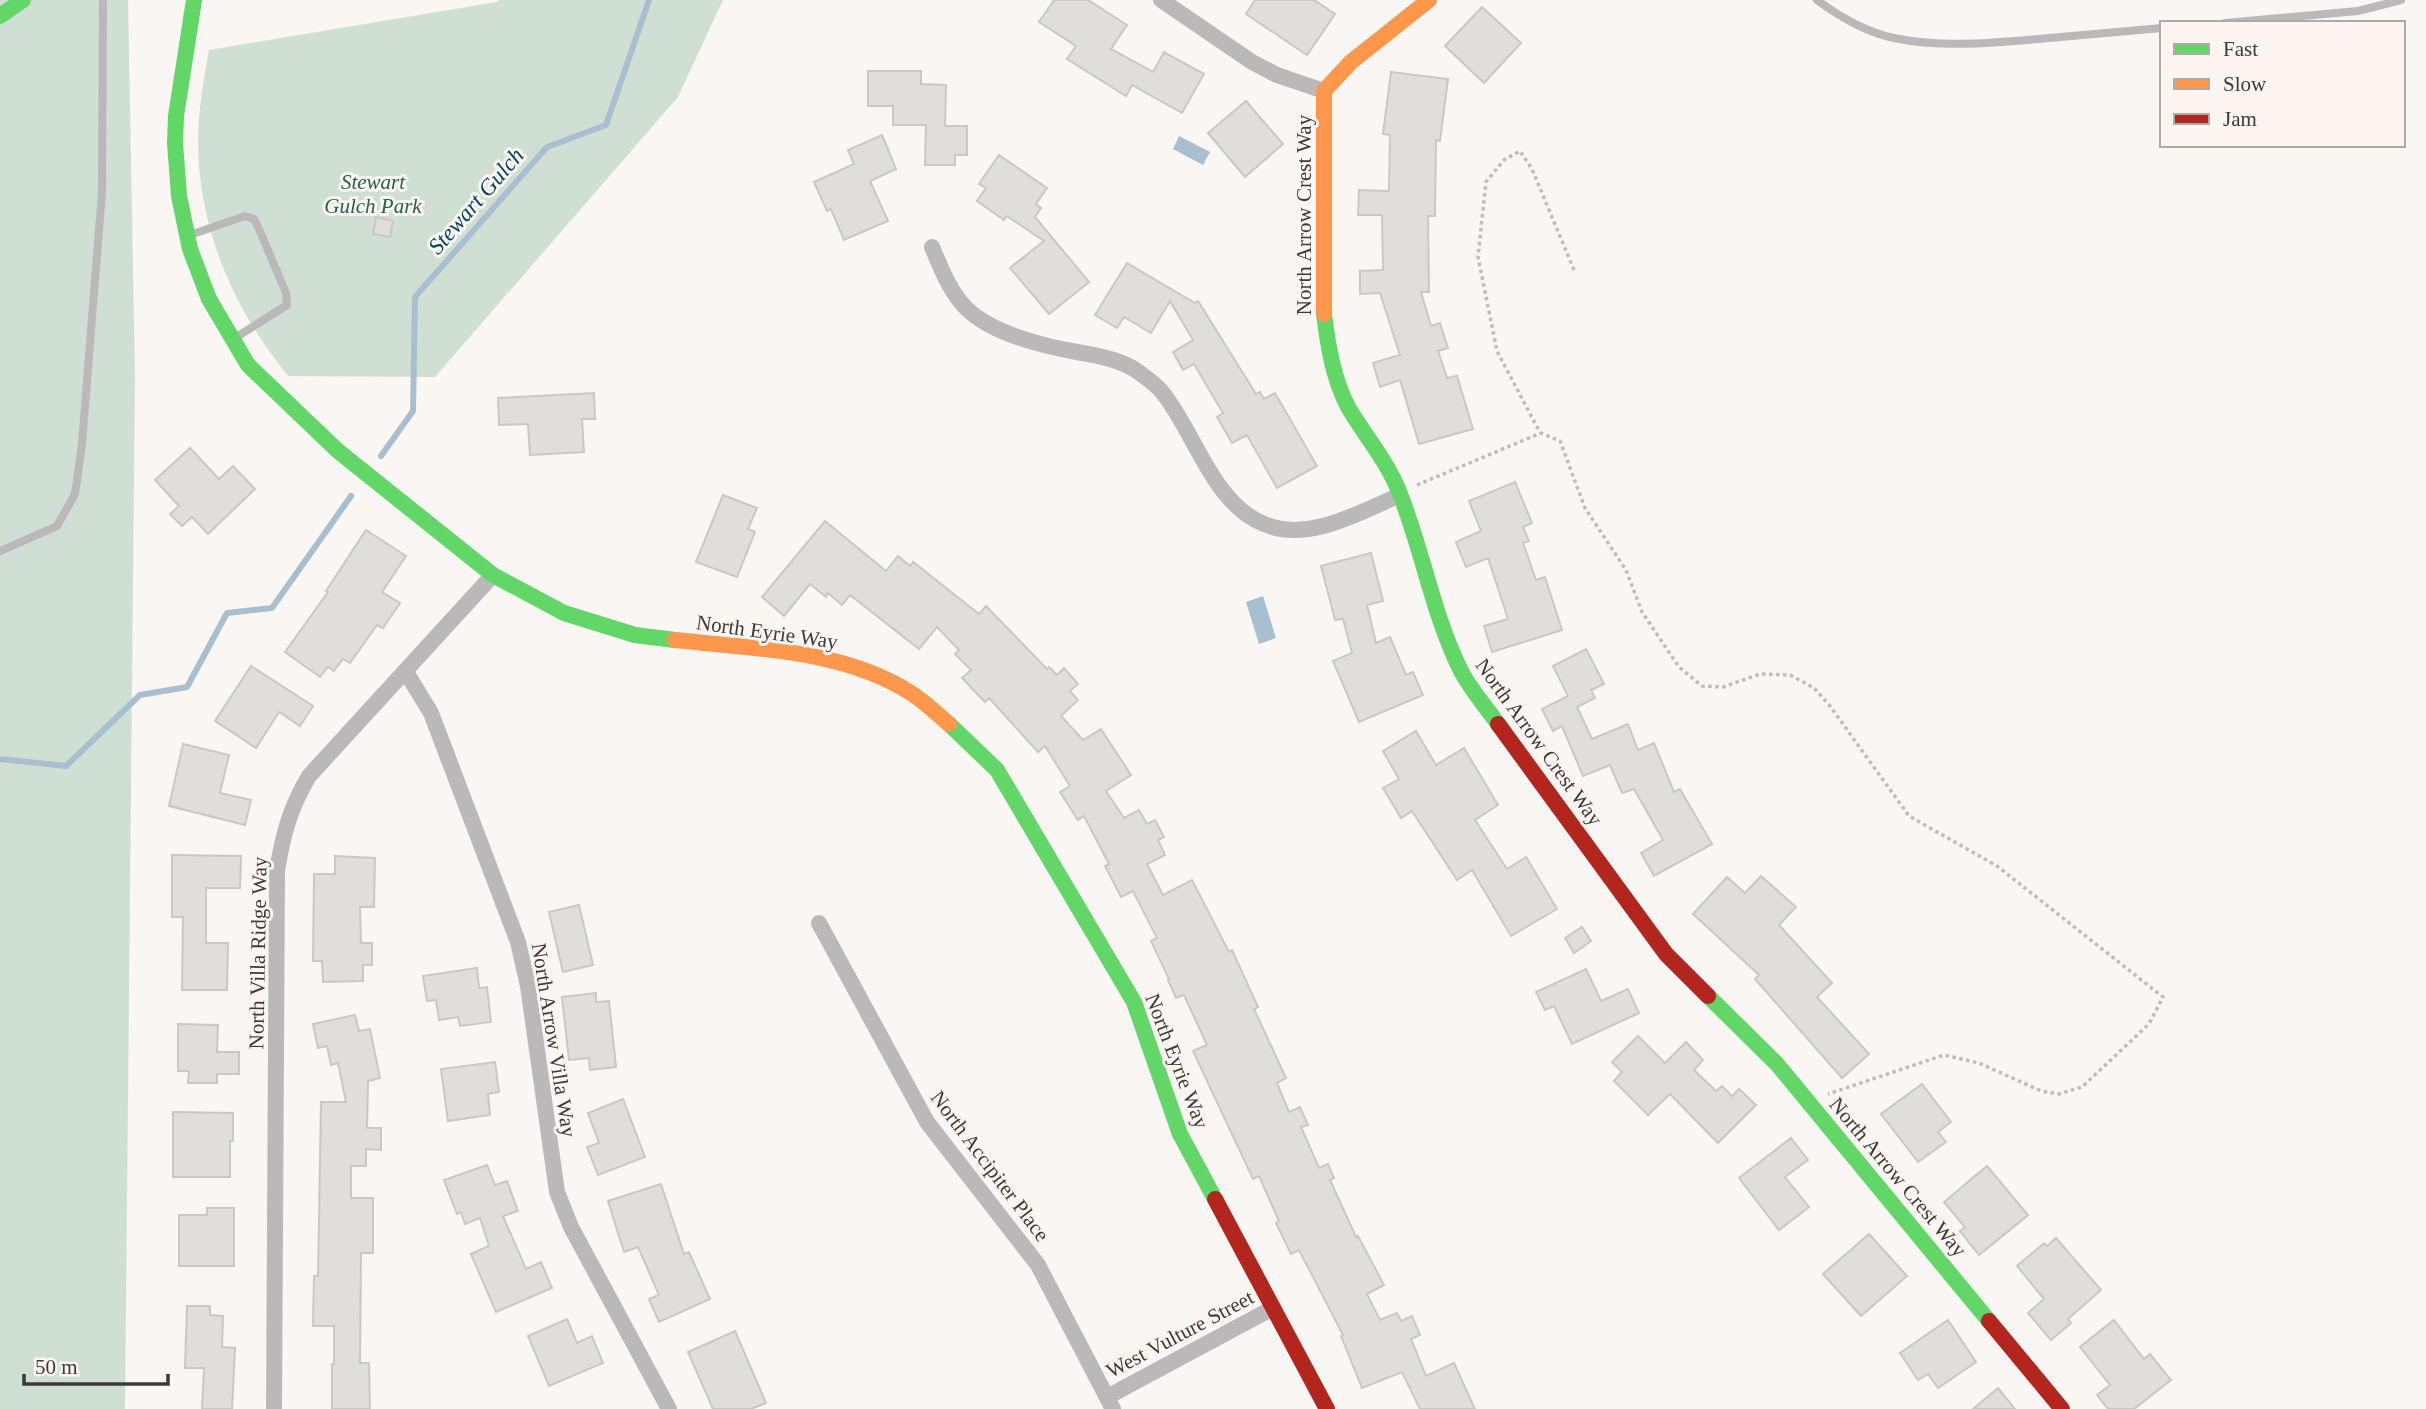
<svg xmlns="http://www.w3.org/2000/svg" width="2426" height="1409" font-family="'Times New Roman',serif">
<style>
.green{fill:#cfdfd4}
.water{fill:#a9bfd0}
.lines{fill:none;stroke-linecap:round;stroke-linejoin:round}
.stream{stroke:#a9bfd0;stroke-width:6}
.building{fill:#e0dedc;stroke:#cac8c6;stroke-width:2}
.path{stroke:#bebdbd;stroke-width:3.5;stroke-dasharray:3.5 3.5;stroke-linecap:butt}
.lane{stroke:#bab8b8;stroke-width:8}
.street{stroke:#bab8b8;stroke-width:16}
.fast{stroke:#63d668;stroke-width:16}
.slow{stroke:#ff974d;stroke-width:16}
.jam{stroke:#b3261e;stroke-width:16}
.labels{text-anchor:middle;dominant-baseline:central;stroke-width:6;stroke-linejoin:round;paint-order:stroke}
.park-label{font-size:21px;font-style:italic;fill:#256245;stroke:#fcf5f1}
.street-label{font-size:21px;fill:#3c3a38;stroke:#fcf5f1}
.water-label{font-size:23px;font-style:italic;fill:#044162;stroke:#fcf5f1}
</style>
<rect width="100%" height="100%" fill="#f9f6f4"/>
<!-- green -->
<g class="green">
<polygon points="0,0 128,0 135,375 125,1409 0,1409"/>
<path d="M499 0H723L678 97 435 377 288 376C232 307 197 226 198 135 199 106 204 78 209 50L497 2Z"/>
</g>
<!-- water -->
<g class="water">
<polygon points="1179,136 1210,152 1203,165 1173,149"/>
<polygon points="1263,596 1276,638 1259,644 1246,602"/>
</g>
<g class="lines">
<!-- stream -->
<g class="stream">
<polyline points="381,456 413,411 415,297 547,147 606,125 649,0"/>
<polyline points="0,759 66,766 140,695 187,687 227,613 272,608 351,496"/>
</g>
</g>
<!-- building -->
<g class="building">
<polygon points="1054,0 1088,0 1127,25 1111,49 1153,72 1164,52 1204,74 1182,113 1132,85 1126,96 1067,59 1076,46 1039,22"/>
<polygon points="1255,0 1314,0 1335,14 1307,55 1246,14"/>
<polygon points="1482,7 1521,43 1484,83 1445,46"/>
<polygon points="868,71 921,71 921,84 946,85 945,126 967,126 967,155 955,155 955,165 925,165 926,125 893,125 893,106 868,106"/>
<polygon points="1391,72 1448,79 1440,141 1436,140 1435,216 1428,216 1429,292 1421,292 1431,326 1440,323 1448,348 1438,351 1447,378 1457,376 1473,429 1419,444 1400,380 1380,387 1373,363 1400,355 1380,293 1360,294 1360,271 1383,270 1382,215 1358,215 1359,190 1389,191 1390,135 1383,134"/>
<polygon points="1246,101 1283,144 1245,177 1208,133"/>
<polygon points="882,135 896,169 870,181 888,221 844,240 831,209 827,211 814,182 854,164 848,150"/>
<polygon points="999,155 1047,188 1036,204 1041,208 1035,217 1089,282 1049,314 1010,268 1044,241 1007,216 1004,220 977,201 986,188 979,184"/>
<polygon points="376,217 393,221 390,237 373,234"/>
<polygon points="1127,263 1195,303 1198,301 1256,394 1260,392 1264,399 1275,393 1317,466 1277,488 1247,435 1232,443 1217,417 1223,413 1194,364 1183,370 1173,352 1193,340 1170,301 1151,333 1124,317 1117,328 1095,315"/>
<polygon points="594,393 595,419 582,419 584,452 530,455 528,424 499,425 498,398"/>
<polygon points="190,448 219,479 233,466 255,489 208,534 192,517 182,526 170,514 179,506 155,480"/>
<polygon points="1515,482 1532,523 1523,527 1529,541 1523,543 1536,580 1545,577 1562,630 1492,652 1484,626 1508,619 1488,558 1466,567 1456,542 1481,531 1469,501"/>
<polygon points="723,495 757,508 748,529 755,532 737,577 696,562"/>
<polygon points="825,521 886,571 898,556 910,566 913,562 979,614 986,606 1047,669 1049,667 1057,675 1064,668 1078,684 1070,691 1078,700 1061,716 1083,740 1101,729 1131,775 1106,791 1124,818 1139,810 1147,824 1155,820 1164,837 1158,840 1165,855 1147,864 1163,895 1192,880 1229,952 1232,950 1258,1007 1254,1009 1286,1078 1277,1083 1289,1112 1300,1107 1308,1125 1301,1127 1319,1168 1328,1164 1334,1178 1330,1180 1356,1237 1358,1236 1384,1285 1367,1294 1380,1320 1397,1313 1401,1321 1412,1316 1420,1335 1411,1339 1426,1376 1454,1363 1475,1409 1420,1409 1402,1372 1362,1388 1341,1336 1343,1335 1299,1250 1291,1254 1276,1223 1279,1221 1259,1176 1253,1179 1193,1051 1207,1045 1184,995 1176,998 1168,980 1169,979 1151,941 1157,938 1133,891 1121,897 1105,866 1109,864 1084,816 1078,820 1060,792 1070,786 1045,746 1038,752 989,698 985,702 962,678 971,670 955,654 959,650 937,627 919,649 850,595 842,605 828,593 826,597 810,584 784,616 762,597"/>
<polygon points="366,530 406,556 382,592 400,603 383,628 377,625 350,663 343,659 334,671 328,667 320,677 285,652 328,592 326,591"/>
<polygon points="1371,553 1383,601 1367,605 1376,643 1390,637 1406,675 1413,672 1423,695 1359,722 1333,661 1352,653 1343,619 1335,620 1321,566"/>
<polygon points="1586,649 1604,684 1591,690 1595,698 1577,707 1592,739 1628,724 1638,750 1654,743 1674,792 1680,789 1712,844 1654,876 1641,853 1663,840 1634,789 1622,793 1610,765 1583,776 1562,726 1553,731 1542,709 1568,696 1553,666"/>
<polygon points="251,666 313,706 300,726 279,712 256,748 215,721"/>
<polygon points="1416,731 1436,765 1464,748 1498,805 1475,820 1507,869 1526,857 1557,909 1511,936 1472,870 1457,880 1412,811 1401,818 1383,788 1399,779 1383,751"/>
<polygon points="183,744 229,755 220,793 251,800 245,825 169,806"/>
<polygon points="172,855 241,856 240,888 206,888 206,943 228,943 227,990 182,990 183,917 172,917"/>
<polygon points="335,856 375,858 374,907 360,907 361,943 372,943 372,965 363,965 363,981 323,982 322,961 313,961 314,874 335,874"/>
<polygon points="1761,876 1796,907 1779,925 1832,983 1817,997 1869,1054 1842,1078 1755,979 1759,975 1693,914 1727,877 1745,893"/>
<polygon points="579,905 593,965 563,972 549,912"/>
<polygon points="1582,927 1591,941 1574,953 1565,938"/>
<polygon points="477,968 479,988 487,987 491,1022 460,1026 458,1017 439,1020 436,1000 427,1001 423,976"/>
<polygon points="1586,969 1601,1001 1628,989 1639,1013 1572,1044 1554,1006 1545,1010 1536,992"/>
<polygon points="596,993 596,1002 609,1001 616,1067 590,1070 589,1058 569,1060 562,997"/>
<polygon points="355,1015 359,1031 370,1029 380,1078 368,1081 367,1128 381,1128 381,1150 366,1149 366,1166 351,1166 351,1198 373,1198 373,1253 361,1253 360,1363 369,1363 370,1409 332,1409 332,1364 334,1364 334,1326 313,1326 314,1276 318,1276 321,1102 346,1102 338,1063 331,1065 327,1046 318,1048 313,1024"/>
<polygon points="178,1024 218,1025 217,1052 239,1052 239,1074 217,1074 217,1083 188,1083 189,1071 178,1071"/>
<polygon points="1638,1036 1665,1063 1686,1042 1703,1060 1694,1070 1716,1091 1722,1086 1732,1096 1739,1089 1756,1105 1718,1143 1670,1094 1648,1115 1614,1081 1622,1072 1612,1062"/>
<polygon points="495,1062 499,1092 488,1094 490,1115 448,1121 441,1069"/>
<polygon points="1922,1084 1951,1122 1938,1132 1946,1142 1918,1162 1881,1114"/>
<polygon points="623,1099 645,1157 598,1175 587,1147 599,1143 588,1113"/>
<polygon points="173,1112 233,1113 233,1141 230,1141 230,1177 173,1177"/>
<polygon points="1791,1138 1808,1160 1785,1177 1809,1207 1779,1230 1739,1178"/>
<polygon points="487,1165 495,1185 507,1181 518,1211 503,1216 526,1269 541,1262 552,1288 496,1312 471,1254 489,1246 480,1218 465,1224 461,1212 457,1214 444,1180"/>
<polygon points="1987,1166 2028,1215 1979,1255 1960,1231 1965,1227 1944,1202"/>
<polygon points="661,1184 684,1254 689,1252 710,1299 659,1322 649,1299 659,1295 638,1247 624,1252 608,1201"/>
<polygon points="207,1208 234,1208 234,1266 179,1266 179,1215 207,1215"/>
<polygon points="1869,1234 1907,1276 1861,1316 1823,1274"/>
<polygon points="2056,1238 2101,1290 2068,1319 2071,1323 2051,1340 2028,1313 2044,1299 2017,1266 2044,1243 2047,1246"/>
<polygon points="187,1306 210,1306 210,1315 223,1316 222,1347 235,1348 232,1409 202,1409 204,1368 185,1368"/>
<polygon points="567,1319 577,1343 592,1336 603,1363 549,1386 528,1336"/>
<polygon points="1948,1320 1976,1362 1938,1388 1928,1374 1918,1380 1900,1353"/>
<polygon points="2114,1320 2144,1359 2150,1354 2171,1380 2134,1409 2108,1409 2097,1395 2110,1385 2080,1347"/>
<polygon points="735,1331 766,1403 751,1409 713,1409 688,1352"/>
<polygon points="1998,1388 2015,1409 1973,1409"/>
</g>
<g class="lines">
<!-- path -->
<g class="path">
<polyline points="1574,270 1532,169 1520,151 1504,160 1486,182 1478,257 1497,351 1537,427 1541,433 1560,441 1585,508 1626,570 1642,612 1679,667 1702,686 1723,687 1760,674 1790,675 1814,688 1830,706 1909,816 1997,866 2163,997 2149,1024 2082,1087 2059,1094 2041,1091 1979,1063 1944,1055 1828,1094"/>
<polyline points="1417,485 1541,433"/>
</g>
<!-- lane -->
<g class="lane">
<path d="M1817 0C1840 17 1865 32 1894 38 1941 48 1990 43 2038 39 2079 35 2121 32 2162 28"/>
<polyline points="2225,23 2358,11 2401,0"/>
<polyline points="190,235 245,216 254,219 259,229 286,293 287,305 235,338"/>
<polyline points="0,551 57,526 75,494 82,444 102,192 103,0"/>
</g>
<!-- street -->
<g class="street">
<polyline points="1161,0 1252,62 1277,75 1324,91"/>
<path d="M932 247C941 268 949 290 965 307 990 333 1043 346 1077 352 1096 355 1122 360 1137 371 1145 377 1156 384 1162 392 1195 432 1212 503 1264 524 1308 543 1360 512 1400 495"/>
<polyline points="406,672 431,713 518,942 528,986 557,1192 571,1227 669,1409"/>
<polyline points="819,923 927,1122 1038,1265 1113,1409"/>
<polyline points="1107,1397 1273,1308"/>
<path d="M274 1409 277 871C283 834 290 808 309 776L493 575"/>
</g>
<!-- fast -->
<g class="fast">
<polyline points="194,0 176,116 175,143 179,196 190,249 209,299 248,365 338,451 493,575 564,613 635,635 675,640"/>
<polyline points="0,16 23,0"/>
<path d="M1324 314C1328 346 1333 378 1348 407 1365 436 1388 462 1400 494 1423 552 1433 615 1461 671 1471 690 1486 707 1498 724"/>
<polyline points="949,724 997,770 1134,1002 1180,1134 1215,1199"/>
<polyline points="1708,996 1777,1064 1989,1321"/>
</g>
<!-- slow -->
<g class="slow">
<polyline points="1324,314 1324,91 1351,62 1429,0"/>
<path d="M675 640C754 649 842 649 911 693 925 702 937 714 949 724"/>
</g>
<!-- jam -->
<g class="jam">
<polyline points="1498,724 1666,954 1708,996"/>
<polyline points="1215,1199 1327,1409"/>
<polyline points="1989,1321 2062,1409"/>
</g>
</g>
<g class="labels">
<!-- park labels -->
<g class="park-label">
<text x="373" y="182">Stewart<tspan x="373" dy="24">Gulch Park</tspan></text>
</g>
<!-- street labels -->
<g class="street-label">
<text transform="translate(1304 215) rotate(-90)">North Arrow Crest Way</text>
<text transform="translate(767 632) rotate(8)">North Eyrie Way</text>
<text transform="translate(1539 742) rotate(54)">North Arrow Crest Way</text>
<text transform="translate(258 953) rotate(-89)">North Villa Ridge Way</text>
<text transform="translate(554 1040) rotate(81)">North Arrow Villa Way</text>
<text transform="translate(1177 1061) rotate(69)">North Eyrie Way</text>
<text transform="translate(990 1166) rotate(53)">North Accipiter Place</text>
<text transform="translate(1898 1177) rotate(50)">North Arrow Crest Way</text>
<text transform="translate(1180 1334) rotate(-28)">West Vulture Street</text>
</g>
<!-- water labels -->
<g class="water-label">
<text transform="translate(476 201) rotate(-49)">Stewart Gulch</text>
</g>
</g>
<!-- legend -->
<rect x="2160" y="21" width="245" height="126" fill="#fcf5f1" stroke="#afaaa7" stroke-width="2"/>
<rect x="2174" y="44" width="35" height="10" fill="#63d668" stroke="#afaaa7" stroke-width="2"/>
<text x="2223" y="56" font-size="21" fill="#3c3a38">Fast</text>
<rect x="2174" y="79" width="35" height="10" fill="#ff974d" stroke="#afaaa7" stroke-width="2"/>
<text x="2223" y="91" font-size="21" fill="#3c3a38">Slow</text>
<rect x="2174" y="114" width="35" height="10" fill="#b3261e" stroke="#afaaa7" stroke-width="2"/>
<text x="2223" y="126" font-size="21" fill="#3c3a38">Jam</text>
<!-- scale -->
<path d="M24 1374v10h144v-10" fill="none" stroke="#3c3a38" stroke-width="3.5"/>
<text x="35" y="1374" font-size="21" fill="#3c3a38" stroke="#fcf5f1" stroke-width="5" paint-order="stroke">50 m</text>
</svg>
